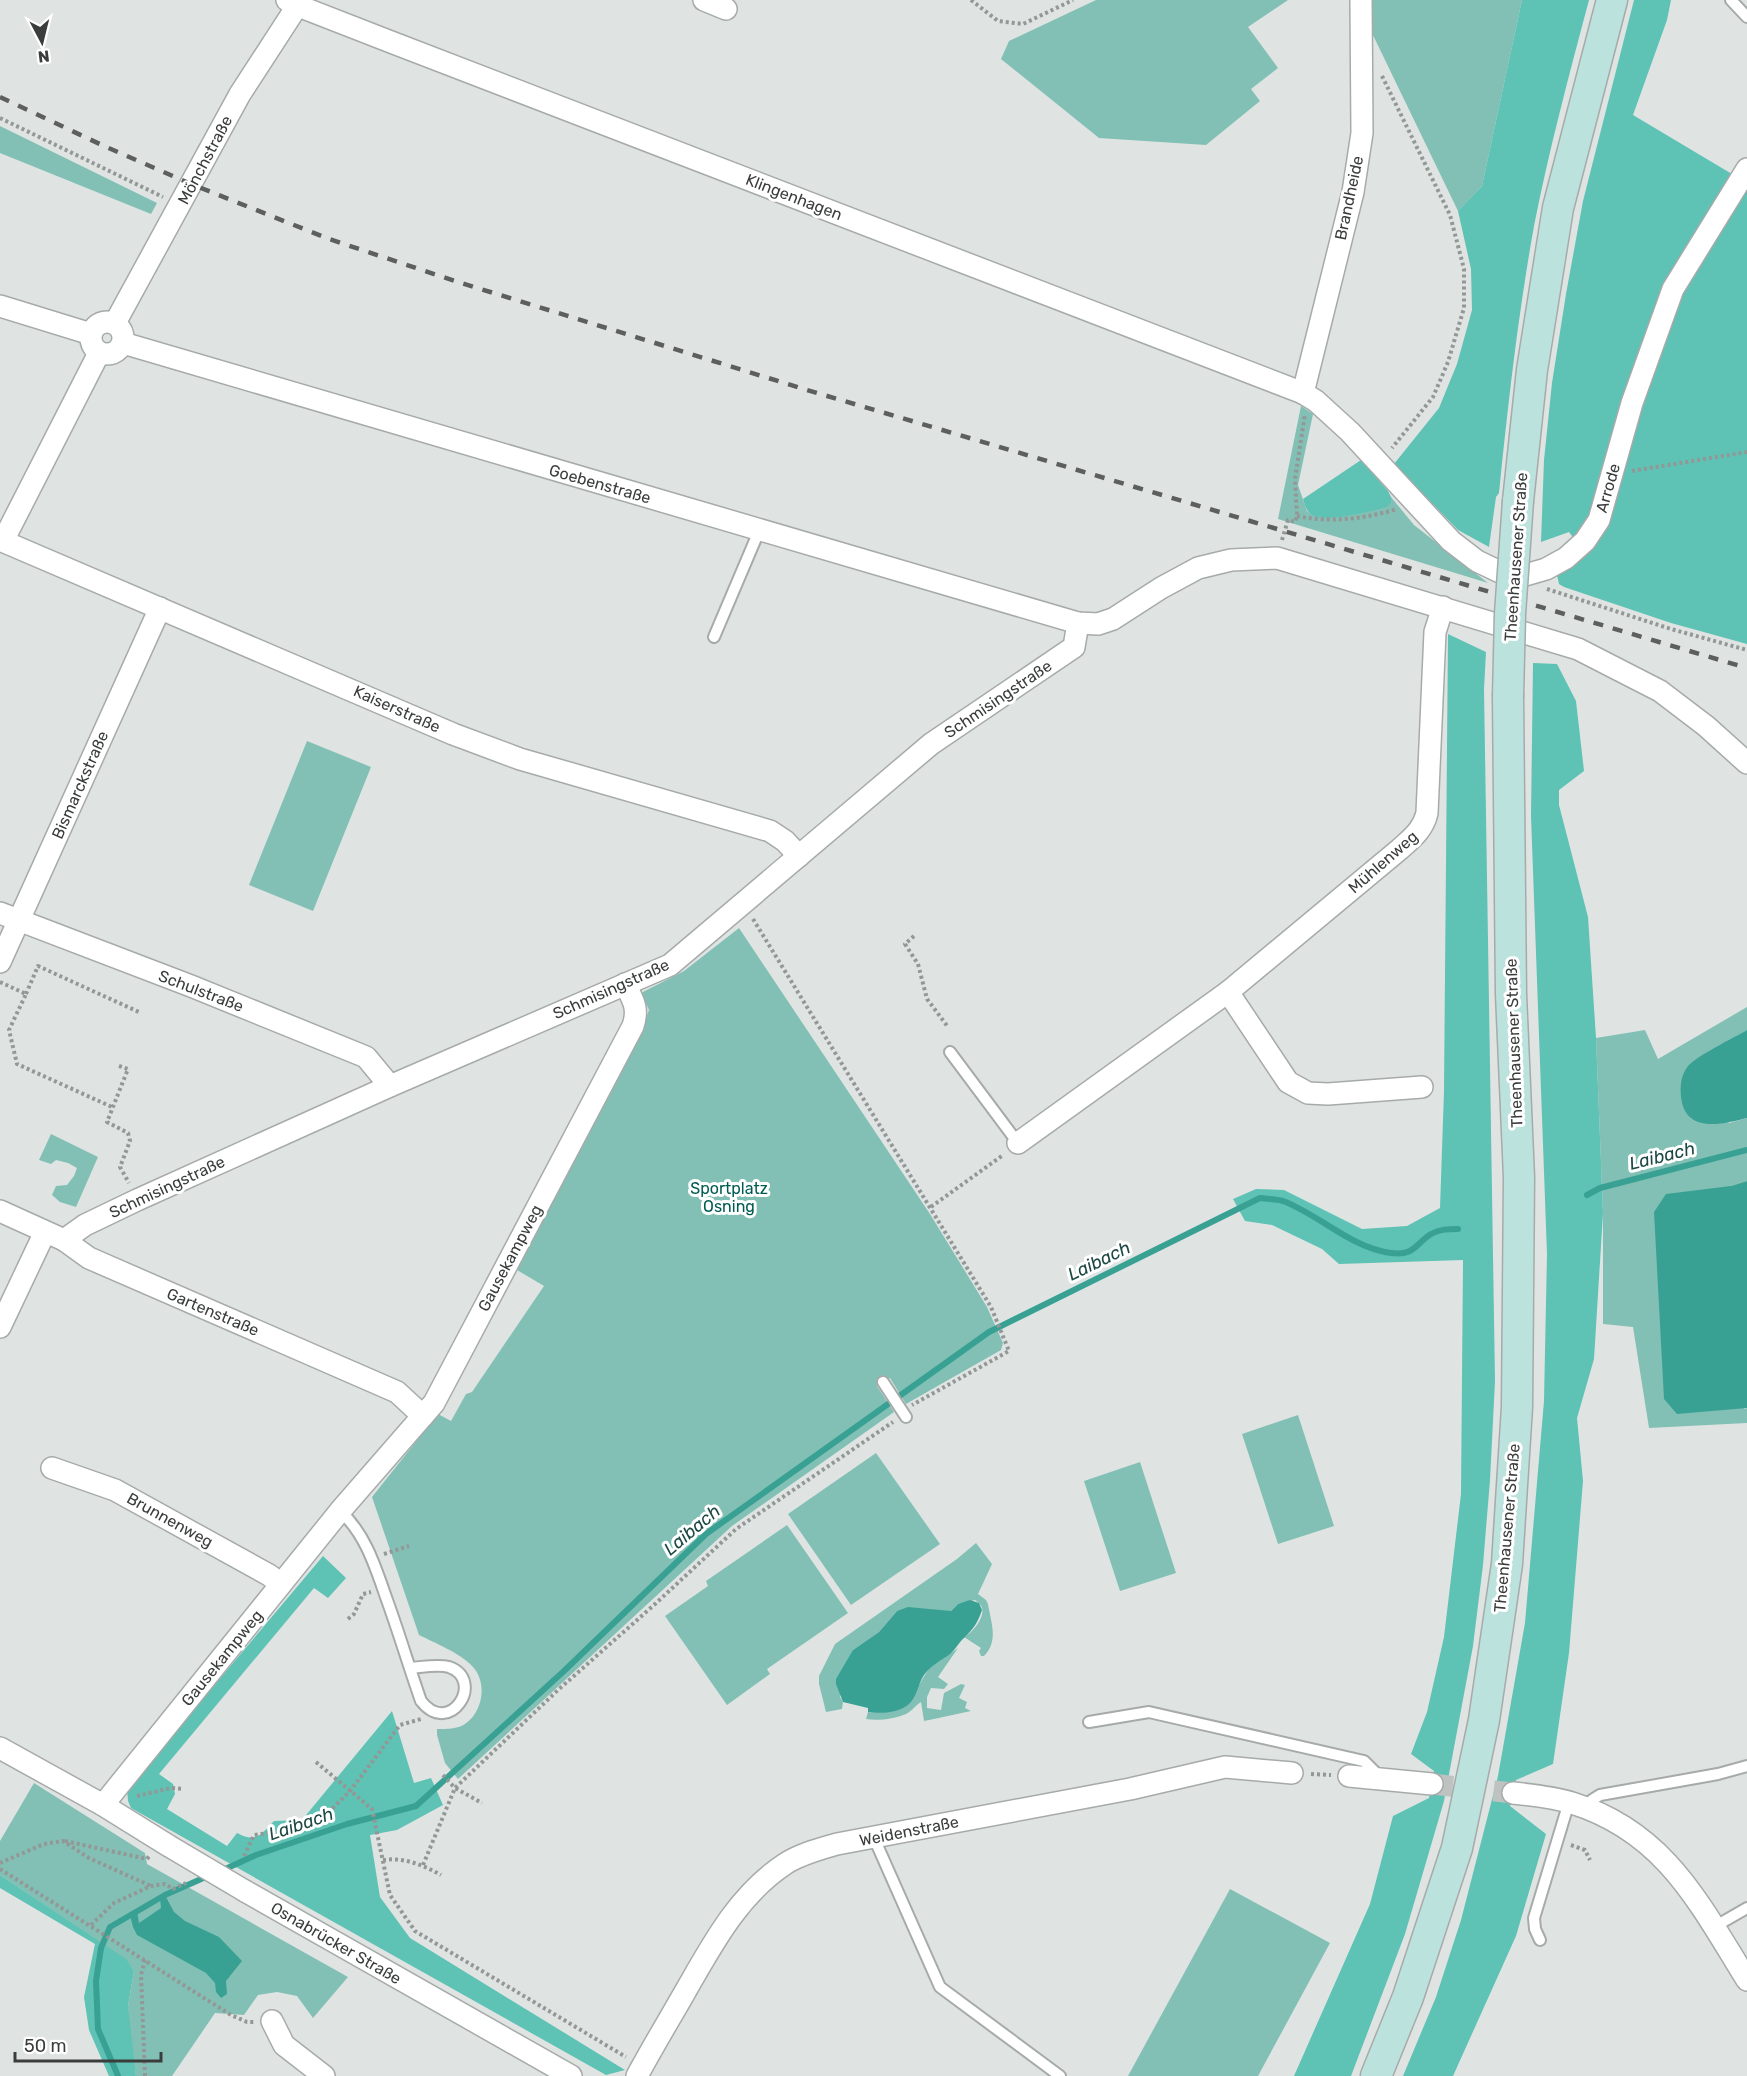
<svg xmlns="http://www.w3.org/2000/svg" width="1747" height="2076" font-family="Rubik,sans-serif">
<style>
.green{fill:#82c0b5}
.forest{fill:#5ec2b4}
.water{fill:#39a193}
.lines{fill:none;stroke-linecap:round;stroke-linejoin:round}
.stream{stroke:#39a193;stroke-width:6}
.minor-tunnel{stroke:#bec3c2;stroke-width:21;stroke-dasharray:21 10;stroke-linecap:butt}
.service-casing{stroke:#a6abaa;stroke-width:14}
.minor-casing{stroke:#a6abaa;stroke-width:24}
.secondary-casing{stroke:#a6abaa;stroke-width:33}
.path{stroke:#939796;stroke-width:4;stroke-dasharray:3 3;stroke-linecap:butt}
.service{stroke:#fff;stroke-width:10}
.minor{stroke:#fff;stroke-width:21}
.secondary{stroke:#bbe2dd;stroke-width:30}
.rail{stroke:#5c5f5e;stroke-width:4.5;stroke-dasharray:10 10;stroke-linecap:butt}
.minor-bridge-casing{stroke:#a6abaa;stroke-width:24;stroke-linecap:butt}
.secondary-bridge-casing{stroke:#a6abaa;stroke-width:33;stroke-linecap:butt}
.minor-bridge{stroke:#fff;stroke-width:21}
.secondary-bridge{stroke:#bbe2dd;stroke-width:30}
.labels{text-anchor:middle;dominant-baseline:central;stroke-width:6;stroke-linejoin:round;paint-order:stroke}
.street-label{font-size:16px;fill:#3b3d3d;stroke:#fff}
.park-label{font-size:16px;fill:#005b52;stroke:#fff}
.water-label{font-size:18px;font-style:italic;fill:#1d4943;stroke:#fff}
</style>
<rect width="100%" height="100%" fill="#dfe4e3"/>
<!-- green -->
<g class="green">
<polygon points="1096,0 1288,0 1248,27 1278,68 1251,89 1260,101 1206,145 1099,138 1001,59 1009,41"/>
<polygon points="1369,0 1522,0 1482,186 1458,211 1371,31"/>
<polygon points="0,126 157,203 151,214 0,153"/>
<polygon points="1301,406 1313,414 1298,485 1307,511 1311,514 1391,503 1391,497 1414,525 1488,583 1278,519"/>
<polygon points="307,741 371,767 313,911 249,885"/>
<path d="M739 928 930 1214 987 1307 1003 1343 1001 1350 906 1404 890 1378 877 1386 894 1412 732 1526 458 1779 445 1763 437 1735V1729C447 1729 457 1729 465 1724 483 1712 488 1682 472 1666 460 1653 435 1643 419 1635L372 1497 438 1414 451 1421 466 1394 472 1392 544 1286 517 1270 643 1026 649 1010 641 993 684 971Z"/>
<polygon points="1747,1007 1747,1030 1690,1064 1729,1123 1747,1118 1747,1181 1731,1186 1744,1409 1747,1408 1747,1423 1649,1428 1633,1327 1603,1324 1603,1213 1596,1038 1645,1030 1658,1059"/>
<polygon points="51,1134 98,1157 76,1207 60,1202 52,1195 56,1186 67,1185 74,1176 77,1168 68,1163 56,1160 51,1164 39,1160"/>
<polygon points="1298,1415 1334,1526 1278,1544 1242,1434"/>
<polygon points="876,1453 940,1544 851,1605 788,1514"/>
<polygon points="1140,1462 1176,1573 1120,1591 1084,1481"/>
<polygon points="787,1525 848,1613 767,1669 770,1674 727,1705 665,1616 708,1586 706,1581"/>
<path d="M976 1543 992 1564 978 1594 986 1600 988 1604C991 1623 999 1641 984 1656H981L979 1651 981 1648 964 1637C972 1633 985 1618 982 1608 981 1604 977 1602 975 1600L958 1604 951 1611H897L879 1632 853 1650 840 1697 843 1702 842 1709 826 1712 819 1684V1676L835 1644 957 1559Z"/>
<path d="M958 1648 938 1677 948 1684 944 1689 931 1688 927 1697V1708L941 1710 944 1693 961 1684 965 1685 959 1698 967 1702 965 1708 971 1711C955 1714 941 1718 924 1721L921 1702C916 1705 912 1711 906 1714 894 1719 878 1721 866 1719L868 1712 875 1713 919 1685 929 1668Z"/>
<polygon points="34,1783 145,1853 147,1864 348,1977 313,2018 297,1996 277,1992 258,1995 244,2015 215,2013 172,2076 136,2076 129,2029 128,2006 134,1971 125,1959 0,1875 0,1841"/>
<polygon points="1230,1889 1330,1943 1258,2076 1128,2076"/>
</g>
<!-- forest -->
<g class="forest">
<path d="M1522 0H1589C1569 75 1549 150 1534 226 1518 315 1508 404 1499 493L1496 497 1489 547 1458 530 1394 464 1439 408 1457 364 1472 310 1471 269 1458 211 1482 186Z"/>
<polygon points="1634,0 1671,0 1667,20 1633,115 1747,183 1747,644 1671,623 1564,587 1559,584 1557,575 1584,552 1569,532 1541,542 1544,460 1552,383 1566,294 1583,201"/>
<path d="M1361 460 1388 491 1391 497V503L1387 507C1371 511 1327 523 1312 515 1306 511 1305 505 1303 499Z"/>
<polygon points="1448,634 1486,652 1484,689 1495,1381 1490,1480 1483,1565 1473,1646 1444,1801 1405,1934 1351,2076 1294,2076 1370,1904 1393,1816 1429,1798 1434,1771 1411,1754 1427,1712 1444,1637 1461,1494 1463,1260 1339,1264 1322,1249 1272,1225 1245,1221 1233,1199 1256,1189 1284,1190 1362,1229 1407,1226 1440,1208 1444,1091"/>
<polygon points="1533,663 1557,664 1576,701 1584,771 1559,790 1559,805 1588,917 1596,1038 1603,1213 1594,1359 1577,1418 1583,1481 1569,1653 1553,1764 1516,1780 1510,1806 1546,1834 1516,1936 1453,2076 1403,2076 1436,1997 1461,1920 1498,1776 1525,1623 1544,1401 1547,1254 1531,816"/>
<path d="M323 1556 346 1578 328 1598 314 1588 159 1774 173 1784 175 1794 167 1809 227 1846 237 1833C256 1843 261 1835 274 1821L302 1820 392 1711 414 1783 431 1778 443 1805 397 1830 370 1835 380 1897 410 1938 625 2070 606 2075 131 1808 128 1801 127 1789Z"/>
<polygon points="0,1875 126,1959 134,1971 128,2006 136,2076 109,2076 89,2030 84,1997 95,1944 0,1888"/>
</g>
<!-- water -->
<g class="water">
<path d="M1747 1030V1118C1720 1125 1685 1133 1681 1097 1680 1085 1681 1075 1688 1066 1695 1057 1735 1037 1747 1030Z"/>
<polygon points="1747,1181 1747,1408 1677,1414 1664,1399 1654,1212 1666,1194 1731,1186"/>
<path d="M970 1600 979 1603 982 1610C978 1622 974 1628 965 1637 959 1642 956 1649 950 1654 941 1661 931 1665 924 1675 918 1684 917 1697 909 1704 899 1713 880 1714 868 1712V1708L843 1702 836 1684V1679L853 1650 879 1632 897 1611 908 1607 951 1611 958 1604Z"/>
<polygon points="165,1895 174,1912 185,1921 219,1937 242,1961 226,1981 227,1994 221,1998 216,1992 215,1983 206,1973 137,1935 133,1927 130,1915 137,1911 139,1923 161,1908 160,1898"/>
</g>
<g class="lines">
<!-- stream -->
<g class="stream">
<polyline points="1587,1195 1600,1188 1747,1150"/>
<path d="M221 1871 256 1855 347 1824 416 1806 564 1671 706 1534 989 1332 1260 1198C1267 1199 1276 1199 1283 1201 1320 1215 1351 1248 1391 1253 1415 1256 1415 1244 1431 1234 1440 1229 1448 1229 1458 1229"/>
<polyline points="118,2076 98,2029 96,1981 101,1948 110,1927 165,1895 208,1876"/>
</g>
<!-- minor-tunnel -->
<polyline class="minor-tunnel" points="1432,1784 1513,1793"/>
<defs>
<g id="service">
<polyline points="1731,0 1747,17"/>
<polyline points="714,637 759,531"/>
<polyline points="950,1052 1018,1143"/>
<polyline points="883,1382 906,1417"/>
<path d="M340 1511C366 1534 376 1569 387 1600 399 1633 409 1667 421 1701 450 1738 486 1680 449 1667 438 1664 423 1667 411 1668"/>
<polyline points="1089,1722 1149,1712 1364,1761 1379,1776"/>
<polyline points="1589,1809 1592,1800 1600,1795 1718,1774 1747,1766"/>
<polyline points="874,1838 940,1987 1060,2076"/>
<polyline points="1714,1927 1747,1908"/>
<polyline points="1540,1940 1535,1929 1534,1918 1569,1802"/>
</g>
<g id="minor">
<polyline points="287,0 296,5 391,42 1303,393 1316,401 1350,432 1451,541 1477,561 1500,572 1522,576 1546,569 1566,558 1585,541 1599,520 1632,403 1673,289 1747,169"/>
<polyline points="704,0 726,9"/>
<polyline points="0,306 91,334"/>
<circle cx="107" cy="338" r="16"/>
<polyline points="115,323 240,94 301,0"/>
<polyline points="123,343 1078,623 1098,624 1113,619 1161,588 1198,568 1231,560 1277,558 1578,649 1660,691 1706,726 1747,763"/>
<polyline points="1303,393 1353,192 1362,133 1361,0"/>
<polyline points="0,540 453,734 520,759 770,831 785,841 799,856"/>
<polyline points="3,541 99,353"/>
<polyline points="0,913 191,986 366,1057 390,1086"/>
<polyline points="0,962 160,608"/>
<polyline points="1228,992 1288,1082 1308,1093 1328,1094 1422,1087"/>
<path d="M1018 1143 1228 992 1400 849C1412 838 1423 830 1427 813L1435 632 1443 607"/>
<polyline points="0,1211 64,1240 89,1258 397,1392 423,1416"/>
<polyline points="64,1240 85,1225 137,1200 390,1086 670,965 931,744 1074,647 1078,623"/>
<polyline points="0,1327 45,1232"/>
<polyline points="52,1468 115,1490 269,1575 281,1584"/>
<polyline points="0,1748 103,1805 169,1846"/>
<polyline points="1349,1776 1432,1784"/>
<path d="M1513 1793C1532 1795 1553 1797 1572 1803 1665 1832 1699 1903 1747 1980"/>
<path d="M103 1805 340 1511 434 1403 633 1026C639 1008 633 1000 625 984"/>
<polyline points="245,1891 571,2076"/>
<polyline points="272,2021 284,2045 324,2076"/>
<path d="M637 2076C652 2048 669 2020 685 1992 712 1945 738 1895 785 1864 800 1854 820 1849 837 1844L1130 1789 1225 1767 1292 1773"/>
</g>
<g id="secondary">
<polyline points="1518,501 1532,370 1558,208 1612,0"/>
<polyline points="1376,2076 1408,1997 1457,1848 1484,1720 1507,1564 1517,1407 1519,1177 1511,994 1508,697"/>
</g>
</defs>
<!-- service casing -->
<use href="#service" class="service-casing"/>
<!-- minor casing -->
<use href="#minor" class="minor-casing"/>
<!-- secondary casing -->
<use href="#secondary" class="secondary-casing"/>
<!-- path -->
<g class="path">
<polyline points="971,0 998,21 1023,24 1073,0"/>
<polyline points="1382,76 1450,215 1464,269 1464,308 1448,362 1433,397 1392,448"/>
<polyline points="0,118 163,197"/>
<polyline points="1632,471 1747,452"/>
<path d="M1297 516C1330 523 1364 519 1397 509"/>
<polyline points="1282,540 1288,520 1295,522 1297,516 1295,479 1305,414"/>
<polyline points="1547,589 1671,629 1747,650"/>
<polyline points="753,919 991,1307 1009,1351 912,1405"/>
<polyline points="914,936 905,944 918,964 927,999 948,1027"/>
<polyline points="0,982 26,994 9,1030 17,1064 112,1107"/>
<polyline points="26,994 38,966 141,1013"/>
<polyline points="119,1066 128,1069 107,1122 128,1133 130,1141 120,1167 129,1183"/>
<polyline points="931,1207 1003,1155"/>
<polyline points="384,1554 409,1546"/>
<polyline points="348,1619 354,1614 363,1594 371,1592"/>
<polyline points="316,1762 372,1809 390,1895 415,1931 626,2057"/>
<polyline points="1311,1774 1331,1775"/>
<polyline points="443,1775 455,1788 558,1690 654,1605 736,1529 893,1422"/>
<polyline points="137,1796 171,1788 183,1789"/>
<polyline points="65,1841 147,1859 150,1855"/>
<polyline points="1571,1845 1585,1850 1590,1860"/>
<polyline points="244,1856 254,1835 298,1829 329,1812 350,1791 400,1725 421,1719"/>
<path d="M383 1860C404 1857 423 1865 441 1875"/>
<polyline points="0,1863 44,1844 63,1841 89,1858 151,1886"/>
<polyline points="423,1865 455,1788 482,1803"/>
<polyline points="0,1869 231,2015 247,2022 255,2022"/>
<polyline points="91,1925 114,1903 151,1886 165,1884 173,1889 186,1883"/>
<polyline points="145,2076 141,1975 145,1960"/>
</g>
<!-- service -->
<use href="#service" class="service"/>
<!-- minor -->
<use href="#minor" class="minor"/>
<!-- secondary -->
<use href="#secondary" class="secondary"/>
<!-- rail -->
<polyline class="rail" points="0,97 104,146 191,184 329,239 458,282 807,390 1747,668"/>
<defs>
<polyline id="minor-bridge" points="169,1846 245,1891"/>
<polyline id="secondary-bridge" points="1508,697 1510,614 1518,501"/>
</defs>
<!-- minor-bridge casing -->
<use href="#minor-bridge" class="minor-bridge-casing"/>
<!-- secondary-bridge casing -->
<use href="#secondary-bridge" class="secondary-bridge-casing"/>
<!-- minor-bridge -->
<use href="#minor-bridge" class="minor-bridge"/>
<!-- secondary-bridge -->
<use href="#secondary-bridge" class="secondary-bridge"/>
</g>
<g class="labels">
<!-- street labels -->
<g class="street-label">
<text transform="translate(205 160) rotate(-62)">Mönchstraße</text>
<text transform="translate(794 197) rotate(21)">Klingenhagen</text>
<text transform="translate(1349 198) rotate(-78)">Brandheide</text>
<text transform="translate(600 484) rotate(16)">Goebenstraße</text>
<text transform="translate(1608 488) rotate(-74)">Arrode</text>
<text transform="translate(1516 557) rotate(-86)">Theenhausener Straße</text>
<text transform="translate(998 699) rotate(-34)">Schmisingstraße</text>
<text transform="translate(397 709) rotate(24)">Kaiserstraße</text>
<text transform="translate(80 785) rotate(-66)">Bismarckstraße</text>
<text transform="translate(1383 862) rotate(-41)">Mühlenweg</text>
<text transform="translate(611 989) rotate(-24)">Schmisingstraße</text>
<text transform="translate(201 991) rotate(21)">Schulstraße</text>
<text transform="translate(1514 1043) rotate(-92)">Theenhausener Straße</text>
<text transform="translate(167 1187) rotate(-25)">Schmisingstraße</text>
<text transform="translate(510 1258) rotate(-62)">Gausekampweg</text>
<text transform="translate(213 1312) rotate(23)">Gartenstraße</text>
<text transform="translate(170 1520) rotate(29)">Brunnenweg</text>
<text transform="translate(1507 1528) rotate(-85)">Theenhausener Straße</text>
<text transform="translate(222 1658) rotate(-51)">Gausekampweg</text>
<text transform="translate(909 1831) rotate(-11)">Weidenstraße</text>
<text transform="translate(336 1943) rotate(30)">Osnabrücker Straße</text>
</g>
<!-- park labels -->
<g class="park-label">
<text x="729" y="1188">Sportplatz<tspan x="729" dy="18">Osning</tspan></text>
</g>
<!-- water labels -->
<g class="water-label">
<text transform="translate(1662 1156) rotate(-14)">Laibach</text>
<text transform="translate(1099 1261) rotate(-26)">Laibach</text>
<text transform="translate(692 1530) rotate(-40)">Laibach</text>
<text transform="translate(301 1824) rotate(-19)">Laibach</text>
</g>
</g>
<!-- north arrow -->
<g transform="translate(42 42) rotate(173)" stroke="#ffffff" stroke-width="4.5" paint-order="stroke">
<path d="M0-4.5L10 22L0 15L-10 22Z" fill="#3b3d3d"/>
<text y="-9" font-size="16" font-weight="bold" text-anchor="middle" fill="#3b3d3d">N</text>
</g>
<!-- scale -->
<path d="M15 2052v9h146v-9" fill="none" stroke="#3b3d3d" stroke-width="3"/>
<text x="24" y="2052" font-size="18" fill="#3b3d3d" stroke="#ffffff" stroke-width="4.5" paint-order="stroke">50 m</text>
</svg>
